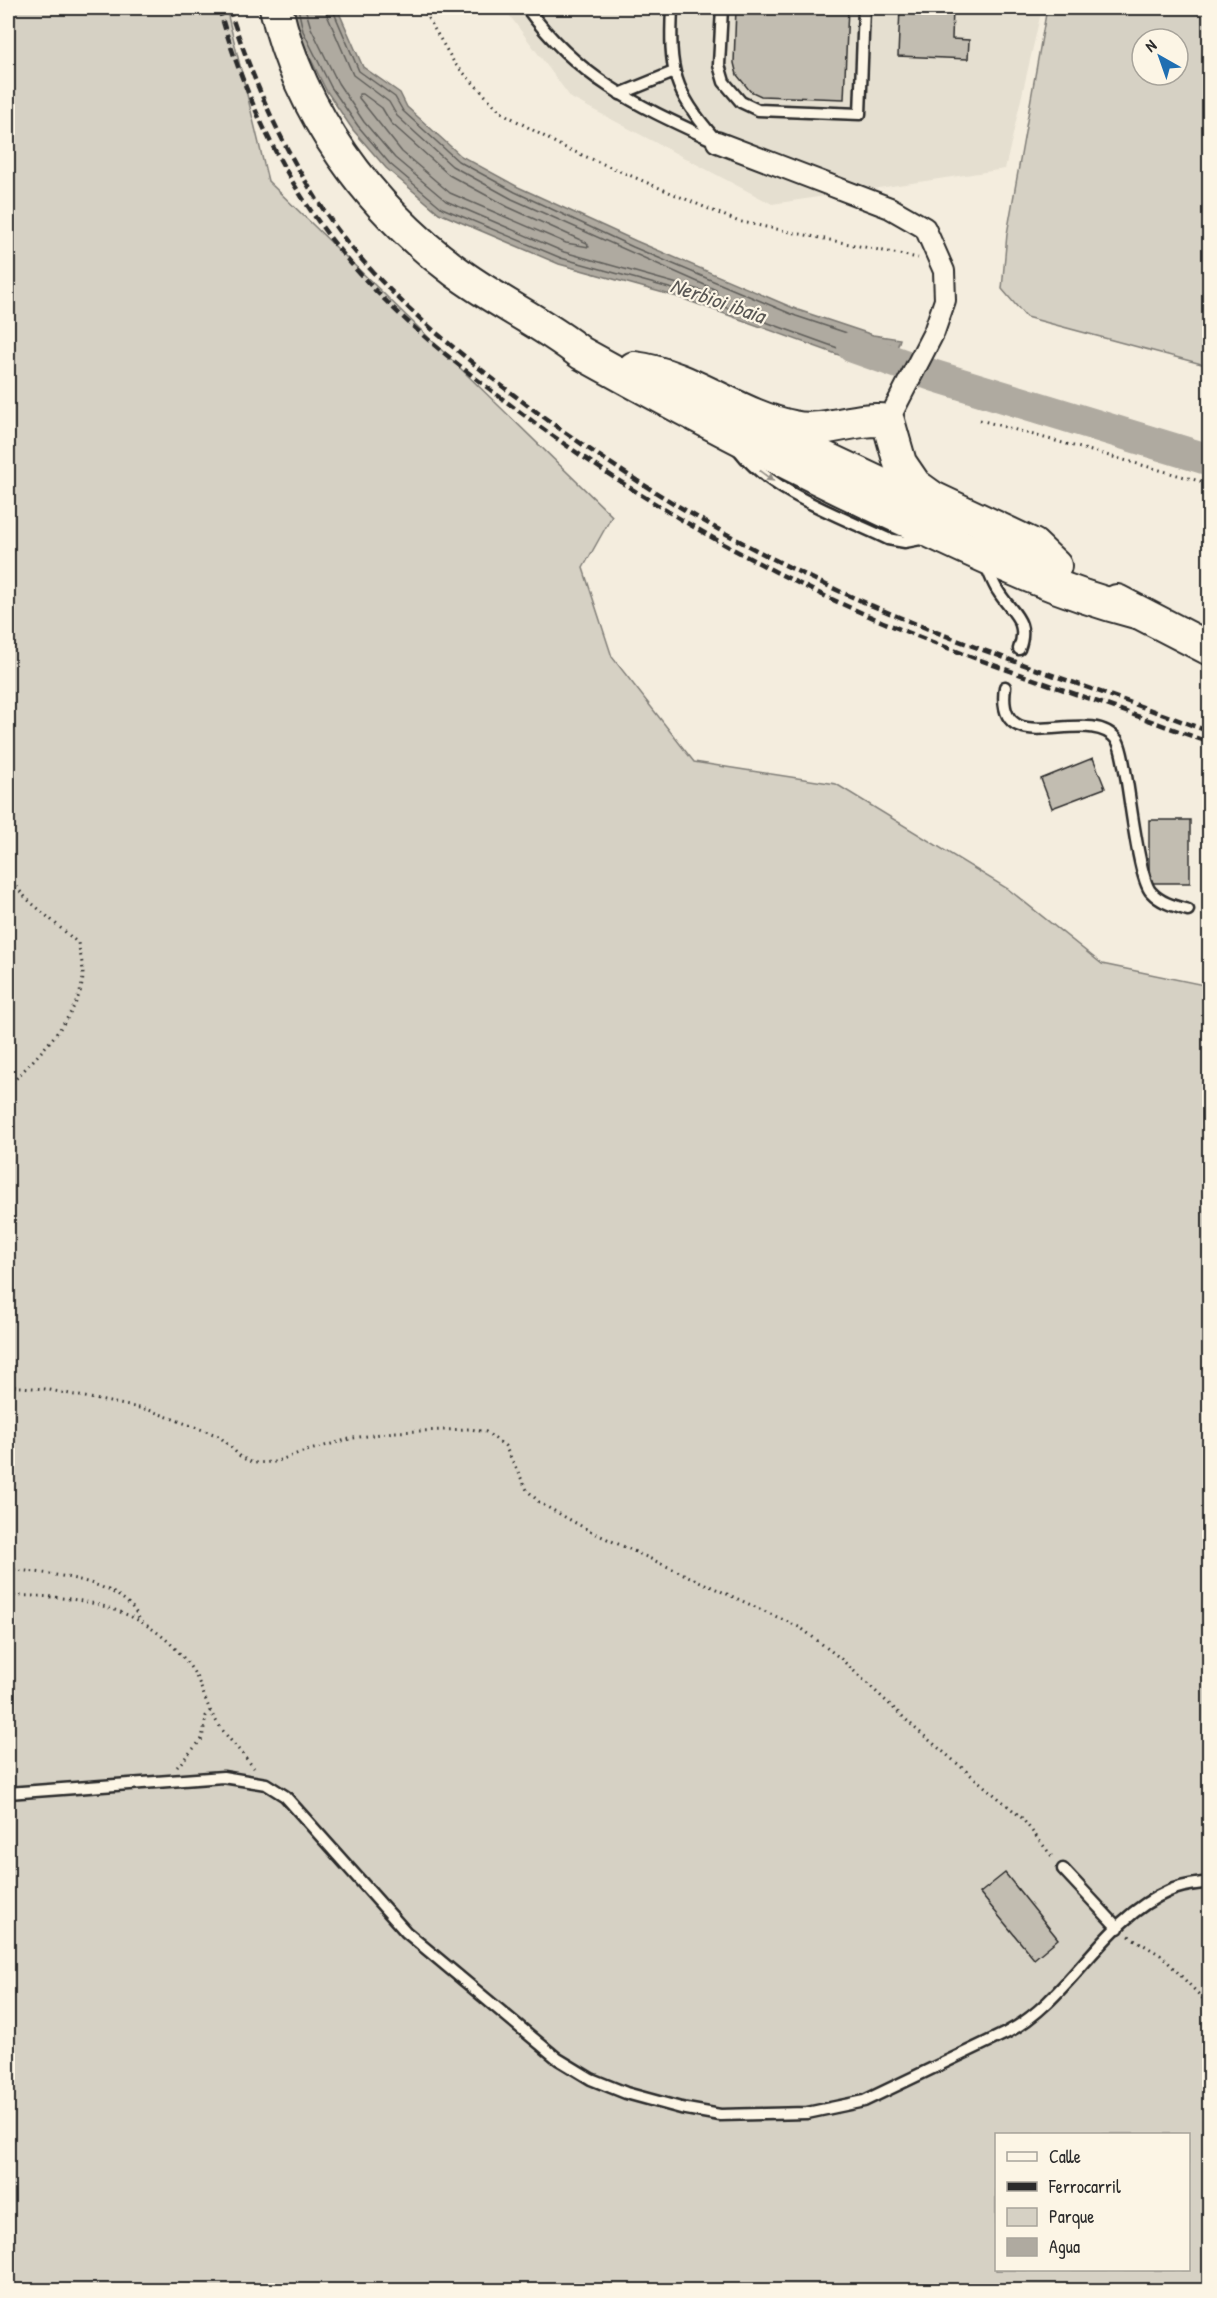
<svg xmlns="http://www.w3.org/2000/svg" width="1217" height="2298" font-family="'Patrick Hand',sans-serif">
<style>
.built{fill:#e5dfd0}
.green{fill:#d6d1c4;stroke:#807e78;stroke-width:1.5;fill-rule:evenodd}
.water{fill:#afaaa0;stroke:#7a7771;stroke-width:1.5}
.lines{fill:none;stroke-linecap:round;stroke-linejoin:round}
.shore{stroke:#605e5a;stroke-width:1.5}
.river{stroke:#afaaa0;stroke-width:32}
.building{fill:#c2bdb1;stroke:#2b2b2b;stroke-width:1.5}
.service-casing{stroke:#2b2b2b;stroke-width:15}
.minor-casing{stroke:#2b2b2b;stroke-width:24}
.primary-casing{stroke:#2b2b2b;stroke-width:36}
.path{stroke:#2b2b2b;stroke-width:3;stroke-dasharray:1.5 4.5;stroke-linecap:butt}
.service{stroke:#fcf5e5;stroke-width:10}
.minor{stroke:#fcf5e5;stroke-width:20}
.primary{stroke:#fcf5e5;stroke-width:32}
.rail{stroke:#2b2b2b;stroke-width:4.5;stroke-dasharray:9 4.5;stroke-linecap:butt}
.oneway{fill:#949088}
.labels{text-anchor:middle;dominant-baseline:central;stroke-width:4.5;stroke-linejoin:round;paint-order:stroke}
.water-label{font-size:22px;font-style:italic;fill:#595754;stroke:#fcf5e5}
</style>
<rect width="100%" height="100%" fill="#f4edde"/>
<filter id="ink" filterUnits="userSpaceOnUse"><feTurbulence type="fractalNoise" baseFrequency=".0167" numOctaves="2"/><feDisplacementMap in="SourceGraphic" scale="12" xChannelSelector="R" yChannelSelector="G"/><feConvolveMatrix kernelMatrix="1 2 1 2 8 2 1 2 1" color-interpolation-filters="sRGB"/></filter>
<g filter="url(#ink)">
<!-- built -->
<polygon class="built" points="504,8 1042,8 1005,169 772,204 571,98"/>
<!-- green -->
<g class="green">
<path d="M8 8H226L268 181 612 516 583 568 612 657 694 762 836 784 1008 889 1102 964 1209 986V2290H8ZM996 2134H1188V2270H996Z"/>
<path d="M1047 8H1209V366L1026 317 1002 289 1007 234ZM1142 39H1178V75H1142Z"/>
</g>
<!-- water -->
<polygon class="water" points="291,8 337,8 363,67 400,93 407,107 461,156 518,187 636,241 798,310 873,335 900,339 889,373 678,297 559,264 439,213 386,168 353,130 326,90 298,33"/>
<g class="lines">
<!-- shore -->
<g class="shore">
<polyline points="298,8 303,31 331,87 358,126 390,164 442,208 561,258 680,291 882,364 886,363 891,347 890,344 871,341 796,316 633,247 515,192 458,161 403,111 395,97 359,71 332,8"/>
<polyline points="305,8 311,28 338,83 364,122 395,158 446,201 564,252 717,295 716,290 512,199 452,166 397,116 389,102 353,75 324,8"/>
<polygon points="359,94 363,94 382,108 391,123 449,175 508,207 587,243 589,247 566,243 450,193 402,152 359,98"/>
</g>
<!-- river -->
<polyline class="river" points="853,347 935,376 1210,460"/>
</g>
<!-- building -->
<g class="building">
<polygon points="736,8 848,8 844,99 761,96 750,91 737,75 734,63"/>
<polygon points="900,8 953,8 952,39 969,40 968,59 898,56"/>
<polygon points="1093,758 1105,788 1052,808 1041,779"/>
<rect x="1149" y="820" width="41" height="63"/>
<polygon points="1005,1873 1058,1939 1034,1959 980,1893"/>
</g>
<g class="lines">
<defs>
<g id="service">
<path d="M527 8C579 80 639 106 717 142"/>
<path d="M672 8C669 71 673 90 715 139"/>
<polyline points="722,8 719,65 724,82 741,102 758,110 860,114 864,8"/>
<polyline points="620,94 674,72"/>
<path d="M738 449C770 492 840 516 888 539L905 542 926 538"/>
<path d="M986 566C990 574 993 584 998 591 1011 613 1030 620 1019 649"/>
<path d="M1005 687C994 765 1089 702 1117 740 1122 748 1124 766 1126 776 1130 797 1139 880 1151 892 1161 903 1174 906 1188 910"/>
<path d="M8 1793 223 1777 266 1784 285 1796 406 1932 558 2059 591 2079 626 2093 681 2108 720 2115 807 2113 864 2101 1006 2033C1071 1999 1101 1920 1169 1891 1181 1885 1196 1884 1210 1882"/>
<polyline points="1063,1869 1118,1928"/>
</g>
<polyline id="minor" points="717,142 890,208 925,228 944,271 945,300 934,332 888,421"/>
<g id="primary">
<path d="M276 8C300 113 369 207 455 271 495 301 542 322 581 353 694 416 807 475 925 529 993 561 1062 593 1136 612"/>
<path d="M634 368C691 375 737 416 793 427 824 434 856 416 888 421L900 463 915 485 933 498 1033 545 1055 566"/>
<polyline points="742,419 955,519"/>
<polyline points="1117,601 1210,649"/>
</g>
</defs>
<!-- service casing -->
<use href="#service" class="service-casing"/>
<!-- minor casing -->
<use href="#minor" class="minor-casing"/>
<!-- primary casing -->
<use href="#primary" class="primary-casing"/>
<!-- path -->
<g class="path">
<polyline points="422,8 455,64 501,112 561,146 737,221 918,258"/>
<polyline points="980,420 1210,484"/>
<path d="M8 878 27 899 78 943C80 953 83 964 83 975 82 1015 33 1060 8 1087"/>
<polyline points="8,1386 45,1389 149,1410 219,1436 241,1457 253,1463 275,1462 299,1453 353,1438 394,1432 470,1429 486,1432 505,1446 527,1490 540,1503 590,1531 801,1628 840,1658 916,1729 1021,1817 1054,1859"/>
<path d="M8 1569C45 1573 122 1579 139 1618"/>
<path d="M8 1596C76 1594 149 1606 191 1668 201 1682 204 1699 212 1714 223 1734 240 1750 254 1768"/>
<polyline points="177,1767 202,1739 206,1716 210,1711"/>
<polyline points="1129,1936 1162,1956 1210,2006"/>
</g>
<!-- service -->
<use href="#service" class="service"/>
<!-- minor -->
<use href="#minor" class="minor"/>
<!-- primary -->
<use href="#primary" class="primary"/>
<!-- rail -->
<g class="rail">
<path d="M219 8C241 86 275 162 323 228 371 295 434 347 500 397 617 486 746 564 883 622 990 667 1101 701 1210 743"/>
<path d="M229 8C254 84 284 153 330 219 374 282 433 332 493 379 614 473 746 553 887 612 993 657 1103 691 1210 732"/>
</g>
</g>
<!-- one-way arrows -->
<defs><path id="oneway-solid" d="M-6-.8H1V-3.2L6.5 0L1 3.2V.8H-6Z" transform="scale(1.5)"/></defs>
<use class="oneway" href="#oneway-solid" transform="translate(767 476) rotate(37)"/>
</g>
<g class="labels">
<!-- water labels -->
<g class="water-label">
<text transform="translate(718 300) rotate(19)">Nerbioi ibaia</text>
</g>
</g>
<!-- margin -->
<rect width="1217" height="2298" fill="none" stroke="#fcf5e5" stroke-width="30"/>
<rect x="15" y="15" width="1187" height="2268" fill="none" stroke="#2b2b2b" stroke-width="2" filter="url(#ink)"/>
<!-- legend -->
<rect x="995" y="2133" width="195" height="138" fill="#fcf5e5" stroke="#a8a49b" stroke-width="1.5"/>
<rect x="1007" y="2152" width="30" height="9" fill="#fcf5e5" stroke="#a8a49b" stroke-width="1.5"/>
<text x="1049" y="2163" font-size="18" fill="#2b2b2b">Calle</text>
<rect x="1007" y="2182" width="30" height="9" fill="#2b2b2b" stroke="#a8a49b" stroke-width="1.5"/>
<text x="1049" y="2193" font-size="18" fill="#2b2b2b">Ferrocarril</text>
<rect x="1007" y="2208" width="30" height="18" fill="#d6d1c4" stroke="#a8a49b" stroke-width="1.5"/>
<text x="1049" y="2223" font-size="18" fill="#2b2b2b">Parque</text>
<rect x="1007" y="2238" width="30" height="18" fill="#afaaa0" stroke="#a8a49b" stroke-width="1.5"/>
<text x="1049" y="2253" font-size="18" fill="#2b2b2b">Agua</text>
<!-- north arrow -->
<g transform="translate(1160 57) rotate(320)"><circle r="28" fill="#fcf5e5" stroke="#a8a49b" stroke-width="1.5"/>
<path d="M0-4.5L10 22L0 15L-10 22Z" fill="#1f6fb2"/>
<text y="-9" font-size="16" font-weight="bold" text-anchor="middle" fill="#2b2b2b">N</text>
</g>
</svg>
